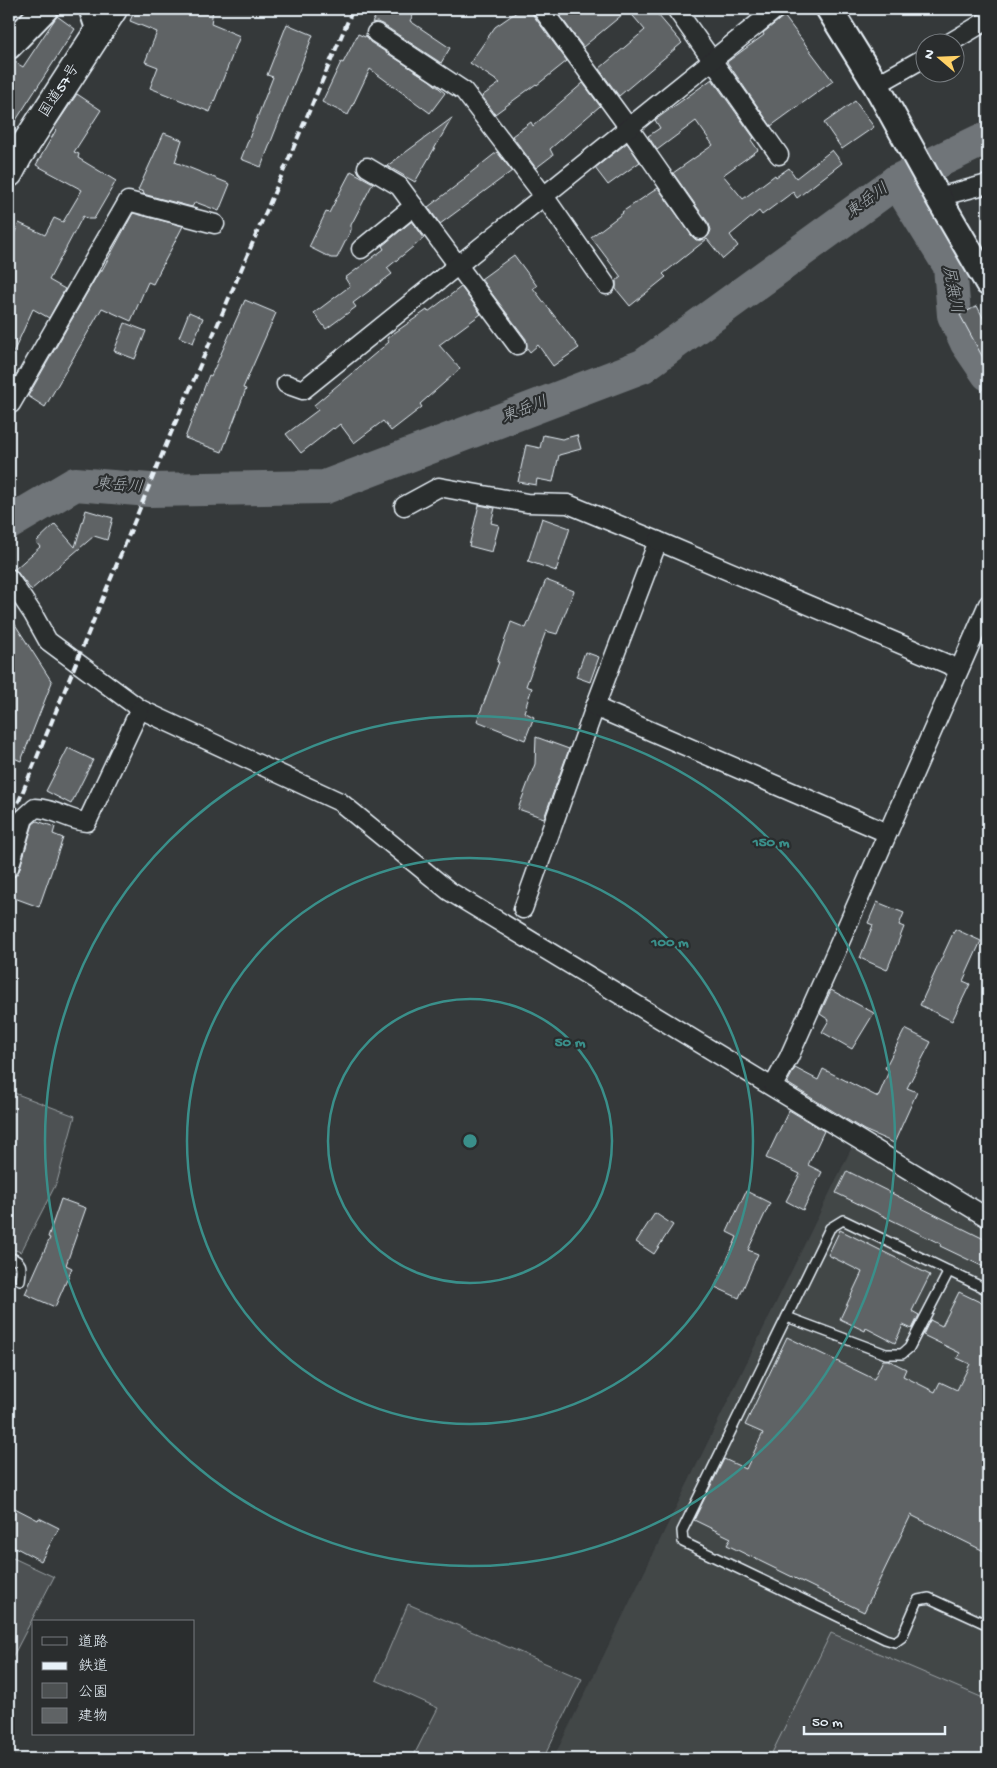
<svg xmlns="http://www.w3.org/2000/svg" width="997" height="1768" font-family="'Gochi Hand','Klee One',sans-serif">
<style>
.built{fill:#424647}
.green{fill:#4d5152;stroke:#9aa1a5}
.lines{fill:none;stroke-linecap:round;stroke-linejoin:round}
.river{stroke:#707579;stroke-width:34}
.building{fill:#5f6365;stroke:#e8f1f8}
.lane-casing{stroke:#e8f1f8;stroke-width:12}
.street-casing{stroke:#e8f1f8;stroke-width:21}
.secondary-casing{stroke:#e8f1f8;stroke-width:29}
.highway-casing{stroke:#e8f1f8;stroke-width:31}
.lane{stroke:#2a2d2e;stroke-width:9}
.street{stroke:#2a2d2e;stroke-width:18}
.secondary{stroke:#2a2d2e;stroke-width:25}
.highway{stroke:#2a2d2e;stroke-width:28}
.rail{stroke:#e8f1f8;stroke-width:4;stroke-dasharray:8 4;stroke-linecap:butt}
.ring{fill:none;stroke:#3a8f8a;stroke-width:2.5}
.labels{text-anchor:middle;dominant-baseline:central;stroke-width:4.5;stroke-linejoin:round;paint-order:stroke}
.street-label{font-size:15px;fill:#e8f1f8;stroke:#2a2d2e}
.water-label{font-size:16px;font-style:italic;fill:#acb3b8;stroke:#2a2d2e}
.centre{fill:#3a8f8a;stroke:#2a2d2e;stroke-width:2.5}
.ring-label{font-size:15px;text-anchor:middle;font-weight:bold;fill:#3a8f8a;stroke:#2a2d2e;stroke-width:4.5;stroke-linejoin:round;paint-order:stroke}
</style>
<rect width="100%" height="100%" fill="#35393a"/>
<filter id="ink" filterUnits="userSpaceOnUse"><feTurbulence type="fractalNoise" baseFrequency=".02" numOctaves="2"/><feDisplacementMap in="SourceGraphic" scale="10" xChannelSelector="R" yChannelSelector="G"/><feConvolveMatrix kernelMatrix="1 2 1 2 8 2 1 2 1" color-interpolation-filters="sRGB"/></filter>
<g filter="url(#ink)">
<!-- built -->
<polygon class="built" points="853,1145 988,1226 988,1759 553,1759"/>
<!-- green -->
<g class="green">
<polygon points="9,1091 75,1116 57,1182 21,1252 9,1248"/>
<polygon points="9,1556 54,1577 9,1664"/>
<polygon points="408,1604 582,1679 543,1759 412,1759 438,1708 376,1680"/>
<polygon points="831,1633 988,1700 988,1759 769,1759"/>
</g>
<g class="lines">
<!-- river -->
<g class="river">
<polyline points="897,181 950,266 954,315 967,343 988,374"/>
<polyline points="9,523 75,484 150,490 325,487 643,366 897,181 980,141 988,140"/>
</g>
</g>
<!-- building -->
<g class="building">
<polygon points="135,9 213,9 211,24 240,36 210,112 150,88 158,67 145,62 157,32 130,21"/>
<polygon points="379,9 416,9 410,21 450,48 441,63 382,24 377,22 372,23"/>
<polygon points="521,9 532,9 533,15 567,61 537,85 536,84 495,114 482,96 500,83 470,63 495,27"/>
<polygon points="555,9 653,9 682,43 619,96 599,69 645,30 628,10 583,47"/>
<polygon points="57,16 75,29 9,131 9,60 12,60 23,67"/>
<polygon points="784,16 833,81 771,126 727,62 764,35 763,33"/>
<polygon points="287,24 313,35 261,167 241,159 273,77 267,75"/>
<polygon points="358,34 365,37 366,35 370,42 429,80 445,93 430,113 370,69 348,115 322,102 341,62 343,63"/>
<polygon points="712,79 754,138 751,140 758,150 723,175 743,199 775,175 776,177 789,168 796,178 832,150 842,163 797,198 793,192 762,215 759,211 730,235 738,246 723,259 707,239 663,274 666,277 630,306 616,289 616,281 621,277 591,237 623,213 622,212 658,188 692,236 696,240 701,240 709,235 711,230 709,224 673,173 713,145 696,121 657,150 648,136 660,128 655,120"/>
<polygon points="583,83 600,106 550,149 553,155 536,168 512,136 531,122 533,126"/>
<polygon points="77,94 101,110 74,152 79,154 78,158 116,181 94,219 88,219 83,216 49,280 65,289 49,318 33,309 9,362 9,245 19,223 45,235 54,218 63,222 82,190 36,165 56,130 54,128"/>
<polygon points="855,101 874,127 842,149 824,123"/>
<polygon points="452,118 415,182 387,166"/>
<polygon points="164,133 182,140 175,162 230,184 219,211 195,202 192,207 143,194 144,192 138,190"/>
<polygon points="627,143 640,162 608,185 595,168"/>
<polygon points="497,152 512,171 440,224 428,207 465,179 464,178"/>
<polygon points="351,171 373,183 351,225 351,230 337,258 331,258 309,247 326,212 329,213"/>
<polygon points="133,213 183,226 153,284 148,282 131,321 102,308 45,407 28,396 99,272 101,272"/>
<polygon points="412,221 424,238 387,268 392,274 353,303 356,307 326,329 314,313 350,286 345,278 384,249 382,246"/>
<polygon points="514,255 537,286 533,288 579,348 553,366 538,345 530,352 527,348 526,339 481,279"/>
<polygon points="461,287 481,314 439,345 460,369 420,404 422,407 391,431 383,421 354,443 340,424 334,429 333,428 301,453 286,434 318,410 314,405 389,342 387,338 427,310 428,312"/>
<polygon points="245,300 276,313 243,388 246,389 222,452 185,438 209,375 211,376"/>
<polygon points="977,306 988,327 988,367 960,315"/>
<polygon points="189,312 203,318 193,343 179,337"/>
<polygon points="125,323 146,331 135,359 114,351"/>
<polygon points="543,435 562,439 577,435 581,449 559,455 553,482 537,479 536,485 518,482 526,445 540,448"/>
<polygon points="479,505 495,508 491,523 499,525 492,552 469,546"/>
<polygon points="86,510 113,518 107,540 94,536 31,590 15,569 40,547 36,542 55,524 75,547"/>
<polygon points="542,518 570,528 556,571 528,561"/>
<polygon points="546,580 574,591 557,634 546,631 526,686 532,688 524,712 534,717 525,740 477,721 499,662 497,662 511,622 526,628"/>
<polygon points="9,615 52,682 21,761 9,756"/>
<polygon points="585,652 599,657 590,682 576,677"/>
<polygon points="536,737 569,749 544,818 518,809 535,764"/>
<polygon points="68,748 93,760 71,804 46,791"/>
<polygon points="37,821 55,827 53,834 63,838 39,907 9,896 9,889 13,878 19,871 33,824"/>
<polygon points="877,902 904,913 899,925 904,927 887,970 860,958 873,925 868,923"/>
<polygon points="955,929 981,941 963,981 970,984 952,1021 920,1005"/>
<polygon points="831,990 874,1013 852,1049 822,1032 829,1020 820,1014"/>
<polygon points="905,1029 931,1042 907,1088 917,1092 894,1143 864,1130 787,1083 795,1068 818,1080 823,1069 878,1097 889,1071 885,1068"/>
<polygon points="789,1110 824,1131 808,1165 822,1172 803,1210 786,1201 800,1174 766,1158"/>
<polygon points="847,1171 988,1241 988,1269 940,1246 941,1244 836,1193"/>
<polygon points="746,1191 770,1203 748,1250 758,1254 739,1298 715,1287 737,1237 727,1232"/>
<polygon points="61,1199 86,1208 66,1265 72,1268 55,1307 25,1294 50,1238 48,1237"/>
<polygon points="655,1213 673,1225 654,1254 636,1242"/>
<polygon points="840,1230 930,1275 912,1311 919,1315 912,1329 903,1325 895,1343 866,1328 865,1331 840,1319 862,1272 828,1255"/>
<polygon points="959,1292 988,1306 988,1553 911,1515 864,1612 727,1545 731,1538 694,1520 724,1459 746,1469 763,1433 745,1425 787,1337 874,1379 883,1360 888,1360 906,1369 903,1376 935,1392 940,1382 957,1390 970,1364 957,1358 960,1353 923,1335 930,1320 942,1326"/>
<polygon points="9,1505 38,1520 39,1518 59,1528 41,1561 9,1544"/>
</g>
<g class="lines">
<defs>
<g id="lane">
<path d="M9 1257C23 1262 22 1266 20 1280"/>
<polyline points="988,1290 843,1220 830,1228 682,1531 683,1542 885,1639 895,1642 902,1637 918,1600 929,1598 988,1625"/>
<polyline points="787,1317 886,1354 902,1354 909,1348 949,1271"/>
</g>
<g id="street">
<polyline points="542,9 629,128 700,230"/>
<polyline points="676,9 779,155"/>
<polyline points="376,33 464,91 544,196 606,285"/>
<polyline points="951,42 988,20"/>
<polyline points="876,85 924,58"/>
<polyline points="367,167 399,186 517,345"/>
<polyline points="938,197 988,184"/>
<polyline points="361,249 414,206"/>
<polyline points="286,384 303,390 776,9"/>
<polyline points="9,403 11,404 128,201 215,224"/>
<polyline points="404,506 439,487 527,503 568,504 658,541 595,707 523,909"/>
<polyline points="658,541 959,669"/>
<polyline points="9,578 33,614 48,641 140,709 340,802 449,891 988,1218"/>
<polyline points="595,707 887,833"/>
<path d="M9 868 24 818 35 808C54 808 69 821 87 822L140 709"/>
<polyline points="773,1086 789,1057 830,965 988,604"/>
</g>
<g id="secondary">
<polyline points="92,9 99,30"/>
<polyline points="829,9 876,85 938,197 988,283"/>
<polyline points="9,46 45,9"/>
</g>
<polyline id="highway" points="9,173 18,156 113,9"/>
</defs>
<!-- lane casing -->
<use href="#lane" class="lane-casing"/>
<!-- street casing -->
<use href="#street" class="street-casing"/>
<!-- secondary casing -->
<use href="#secondary" class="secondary-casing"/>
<!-- highway casing -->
<use href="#highway" class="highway-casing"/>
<!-- lane -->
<use href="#lane" class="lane"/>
<!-- street -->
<use href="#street" class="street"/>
<!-- secondary -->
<use href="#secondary" class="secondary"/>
<!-- highway -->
<use href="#highway" class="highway"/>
<!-- rail -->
<polyline class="rail" points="9,825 171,433 353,9"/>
</g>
</g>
<!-- distance rings -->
<g class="ring">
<circle cx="470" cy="1141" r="142"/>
<circle cx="470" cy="1141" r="283"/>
<circle cx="470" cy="1141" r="425"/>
</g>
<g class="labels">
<!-- street labels -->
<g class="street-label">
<text transform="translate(60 91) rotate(-57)">国道57号</text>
</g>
<!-- water labels -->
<g class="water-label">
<text transform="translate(868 202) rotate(-36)">東岳川</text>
<text transform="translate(951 290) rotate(79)">尻無川</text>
<text transform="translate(525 411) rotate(-21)">東岳川</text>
<text transform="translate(119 487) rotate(5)">東岳川</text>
</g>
</g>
<circle cx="470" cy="1141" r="8" class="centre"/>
<g class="ring-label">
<text x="771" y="846">150 m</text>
<text x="670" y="946">100 m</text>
<text x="570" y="1046">50 m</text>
</g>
<!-- margin -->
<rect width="997" height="1768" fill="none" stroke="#2a2d2e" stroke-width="30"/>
<rect x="15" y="15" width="967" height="1738" fill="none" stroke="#e8f1f8" stroke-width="2" filter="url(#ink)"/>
<!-- legend -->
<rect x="32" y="1620" width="162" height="115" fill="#2a2d2e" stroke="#767b7f"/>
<rect x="42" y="1637" width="25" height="8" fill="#2a2d2e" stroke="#767b7f"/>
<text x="78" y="1646" font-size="15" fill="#e8f1f8">道路</text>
<rect x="42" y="1662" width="25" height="8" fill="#e8f1f8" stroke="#767b7f"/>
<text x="78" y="1670" font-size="15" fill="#e8f1f8">鉄道</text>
<rect x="42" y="1683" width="25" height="15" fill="#4d5152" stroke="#767b7f"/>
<text x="78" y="1696" font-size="15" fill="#e8f1f8">公園</text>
<rect x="42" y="1708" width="25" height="15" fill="#5f6365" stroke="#767b7f"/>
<text x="78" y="1720" font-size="15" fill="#e8f1f8">建物</text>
<!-- north arrow -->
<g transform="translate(940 58) rotate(289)"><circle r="24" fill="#2a2d2e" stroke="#767b7f"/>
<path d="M0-4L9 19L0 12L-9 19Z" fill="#ffd166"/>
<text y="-8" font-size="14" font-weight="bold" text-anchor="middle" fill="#e8f1f8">N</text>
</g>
<!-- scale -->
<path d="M804 1726v8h141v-8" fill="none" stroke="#e8f1f8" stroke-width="2.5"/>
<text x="812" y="1726" font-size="15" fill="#e8f1f8" stroke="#2a2d2e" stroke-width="4" paint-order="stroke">50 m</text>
</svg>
